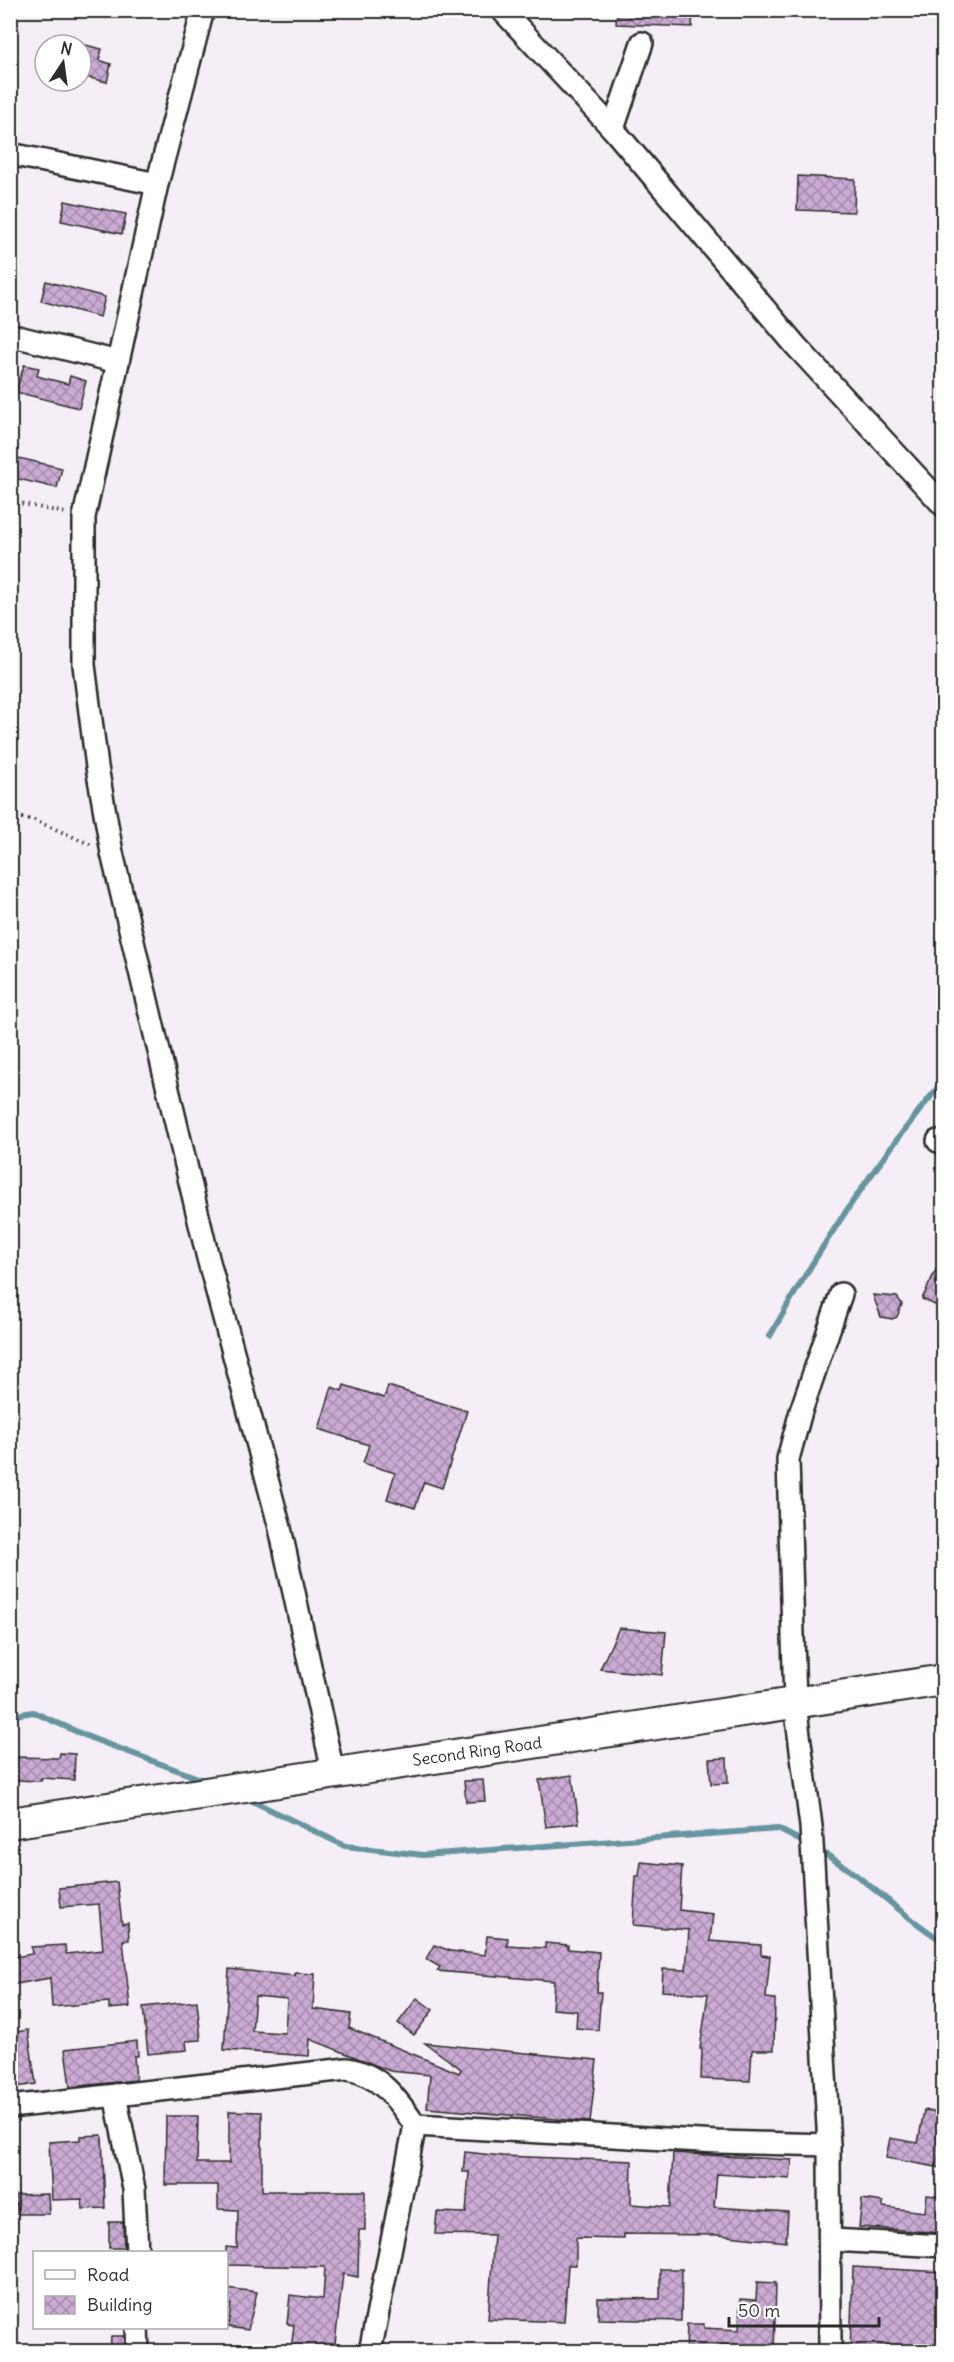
<svg xmlns="http://www.w3.org/2000/svg" width="954" height="2362" font-family="Delius,sans-serif">
<style>
.lines{fill:none;stroke-linecap:round;stroke-linejoin:round}
.stream{stroke:#66959f;stroke-width:6}
.building{fill:url(#building-cross-hatch);stroke:#2b2b2b;stroke-width:1.5;fill-rule:evenodd}
.minor-casing{stroke:#2b2b2b;stroke-width:26}
.secondary-casing{stroke:#2b2b2b;stroke-width:34}
.path{stroke:#2b2b2b;stroke-width:4;stroke-dasharray:1.5 4.5;stroke-linecap:butt}
.minor{stroke:#fff;stroke-width:21}
.secondary{stroke:#fff;stroke-width:30}
.labels{text-anchor:middle;dominant-baseline:central;stroke-width:6;stroke-linejoin:round;paint-order:stroke}
.street-label{font-size:16px;fill:#2b2b2b;stroke:#fff}
</style>
<defs>
<pattern id="building-cross-hatch" width="8" height="8" patternUnits="userSpaceOnUse" patternTransform="scale(1.5)"><rect width="8" height="8" fill="#cbaad4"/><path d="M0 0l8 8M0 8l8-8" fill="none" stroke="#a58bac"/></pattern>
</defs>
<rect width="100%" height="100%" fill="#f5eef6"/>
<filter id="ink" filterUnits="userSpaceOnUse"><feTurbulence type="fractalNoise" baseFrequency=".0167" numOctaves="2"/><feDisplacementMap in="SourceGraphic" scale="12" xChannelSelector="R" yChannelSelector="G"/><feConvolveMatrix kernelMatrix="1 2 1 2 8 2 1 2 1" color-interpolation-filters="sRGB"/></filter>
<g filter="url(#ink)">
<g class="lines">
<!-- stream -->
<g class="stream">
<path d="M770 1336C823 1241 875 1164 944 1080"/>
<polyline points="10,1716 33,1712 91,1738 209,1782"/>
<polyline points="246,1798 345,1846 423,1855 778,1829 807,1844"/>
<path d="M816 1849C863 1874 898 1914 944 1942"/>
</g>
</g>
<!-- building -->
<g class="building">
<polygon points="617,10 693,10 692,27 616,24"/>
<polygon points="81,44 102,49 99,60 111,64 107,82 81,76"/>
<polygon points="798,176 855,179 854,212 797,210"/>
<polygon points="65,201 126,214 122,234 61,221"/>
<polygon points="46,281 105,297 100,317 41,301"/>
<polygon points="24,365 39,368 37,376 68,384 70,376 86,381 79,408 16,392"/>
<polygon points="10,456 62,468 57,488 10,477"/>
<polygon points="944,1253 944,1292 937,1306 922,1299"/>
<polygon points="873,1295 897,1297 902,1304 897,1317 892,1319 881,1317"/>
<polygon points="344,1385 384,1398 388,1386 467,1411 442,1488 424,1482 415,1508 387,1499 395,1473 363,1463 369,1445 319,1429 332,1387 342,1391"/>
<polygon points="619,1628 666,1632 662,1675 600,1669"/>
<polygon points="60,1753 75,1754 74,1780 41,1778 41,1781 16,1780 16,1757 59,1758"/>
<polygon points="727,1758 728,1783 711,1784 709,1759"/>
<polygon points="572,1775 579,1823 546,1827 539,1780"/>
<polygon points="483,1780 485,1801 466,1802 464,1781"/>
<polygon points="641,1862 682,1866 679,1910 713,1914 710,1941 761,1945 761,1955 770,1956 766,1998 775,1999 774,2050 752,2050 750,2081 701,2079 702,2049 700,2049 708,1994 662,1991 663,1969 686,1970 689,1930 633,1925 636,1876 639,1876"/>
<polygon points="117,1882 122,1924 128,1923 129,1940 123,1940 130,2007 109,2009 109,2002 52,2007 50,1978 10,1985 10,1958 32,1954 31,1947 65,1945 66,1954 103,1950 99,1904 61,1907 59,1888"/>
<polygon points="487,1936 508,1938 507,1946 545,1948 545,1943 568,1945 568,1949 599,1952 597,1992 601,1992 598,2030 576,2028 577,2011 552,2009 554,1981 437,1971 440,1967 426,1959 434,1945 451,1951 485,1955"/>
<path d="M229 1969 295 1976V1973L315 1974 313 2009 351 2014 349 2028 459 2073 461 2069 425 2043 597 2060 590 2122 427 2108 430 2075 390 2071 310 2039 309 2056 224 2050ZM255 1996 287 1999 285 2033 252 2031Z"/>
<polygon points="417,1998 433,2010 414,2035 398,2023"/>
<polygon points="197,2001 201,2040 186,2041 187,2050 148,2054 143,2007"/>
<polygon points="28,2030 36,2084 10,2088 10,2033"/>
<polygon points="137,2041 138,2056 134,2056 136,2080 70,2087 65,2049"/>
<polygon points="924,2110 944,2113 942,2168 886,2158 890,2138 918,2143"/>
<polygon points="229,2111 262,2112 262,2191 365,2191 365,2230 359,2230 358,2277 343,2274 334,2352 291,2350 294,2325 287,2324 290,2295 323,2299 325,2267 226,2265 226,2247 237,2248 238,2210 218,2209 218,2185 165,2185 166,2116 198,2116 197,2163 229,2163"/>
<polygon points="102,2135 105,2208 83,2209 82,2199 52,2200 49,2142 80,2140 80,2136"/>
<polygon points="465,2152 502,2156 632,2161 631,2204 670,2207 673,2153 792,2160 790,2179 717,2174 714,2207 788,2212 786,2242 718,2235 624,2234 624,2239 576,2238 576,2265 568,2265 564,2322 488,2319 494,2235 435,2234 437,2212 466,2213 469,2172 463,2172"/>
<polygon points="48,2194 49,2214 17,2214 16,2195"/>
<polygon points="927,2195 944,2197 944,2233 859,2227 862,2199 883,2202 883,2207 925,2212"/>
<polygon points="109,2222 123,2222 124,2248 109,2248"/>
<polygon points="853,2267 944,2272 941,2352 850,2352"/>
<polygon points="660,2269 682,2269 681,2321 598,2319 598,2298 660,2299"/>
<polygon points="757,2282 776,2283 774,2352 686,2352 687,2324 704,2324 704,2328 739,2330 740,2299 756,2300"/>
<polygon points="226,2288 257,2292 248,2330 228,2327 231,2304 226,2303"/>
<polygon points="111,2336 125,2336 125,2352 110,2352"/>
</g>
<g class="lines">
<defs>
<g id="minor">
<polyline points="203,10 157,184 84,517 84,665 97,767 112,853 208,1258 280,1528 333,1772"/>
<polyline points="502,10 613,129 796,346 944,506"/>
<polyline points="613,129 642,43"/>
<polyline points="10,154 157,184"/>
<polyline points="10,335 118,362"/>
<polyline points="938,1141 944,1143"/>
<polyline points="115,2095 134,2189 137,2252"/>
<path d="M10 2107 347 2069C380 2074 397 2099 415 2125L370 2352"/>
<polyline points="415,2125 718,2142 829,2145"/>
<polyline points="831,2240 944,2246"/>
<polyline points="137,2328 138,2352"/>
<polyline points="830,2352 829,2145 811,1826 795,1704 788,1459 801,1411 841,1294"/>
</g>
<polyline id="secondary" points="10,1823 944,1680"/>
</defs>
<!-- minor casing -->
<use href="#minor" class="minor-casing"/>
<!-- secondary casing -->
<use href="#secondary" class="secondary-casing"/>
<!-- path -->
<g class="path">
<polyline points="10,501 65,513"/>
<polyline points="10,816 34,820 92,845"/>
</g>
<!-- minor -->
<use href="#minor" class="minor"/>
<!-- secondary -->
<use href="#secondary" class="secondary"/>
</g>
</g>
<g class="labels">
<!-- street labels -->
<g class="street-label">
<text transform="translate(477 1751) rotate(-8)">Second Ring Road</text>
</g>
</g>
<!-- margin -->
<rect width="954" height="2362" fill="none" stroke="#fff" stroke-width="36"/>
<rect x="18" y="18" width="918" height="2326" fill="none" stroke="#2b2b2b" stroke-width="2" filter="url(#ink)"/>
<!-- legend -->
<rect x="33" y="2251" width="195" height="78" fill="#ffffff" stroke="#aaaaaa" stroke-width="1.5"/>
<rect x="45" y="2270" width="30" height="9" fill="#ffffff" stroke="#aaaaaa" stroke-width="1.5"/>
<text x="87" y="2281" font-size="18" fill="#2b2b2b">Road</text>
<rect x="45" y="2296" width="30" height="18" fill="url(#building-cross-hatch)" stroke="#aaaaaa" stroke-width="1.5"/>
<text x="87" y="2311" font-size="18" fill="#2b2b2b">Building</text>
<!-- north arrow -->
<g transform="translate(63 63) rotate(13)"><circle r="28" fill="#ffffff" stroke="#aaaaaa" stroke-width="1.5"/>
<path d="M0-4.5L10 22L0 15L-10 22Z" fill="#2b2b2b"/>
<text y="-9" font-size="16" font-weight="bold" text-anchor="middle" fill="#2b2b2b">N</text>
</g>
<!-- scale -->
<path d="M729 2317v9h150v-9" fill="none" stroke="#2b2b2b" stroke-width="3"/>
<text x="738" y="2317" font-size="18" fill="#2b2b2b" stroke="#ffffff" stroke-width="4.5" paint-order="stroke">50 m</text>
</svg>
